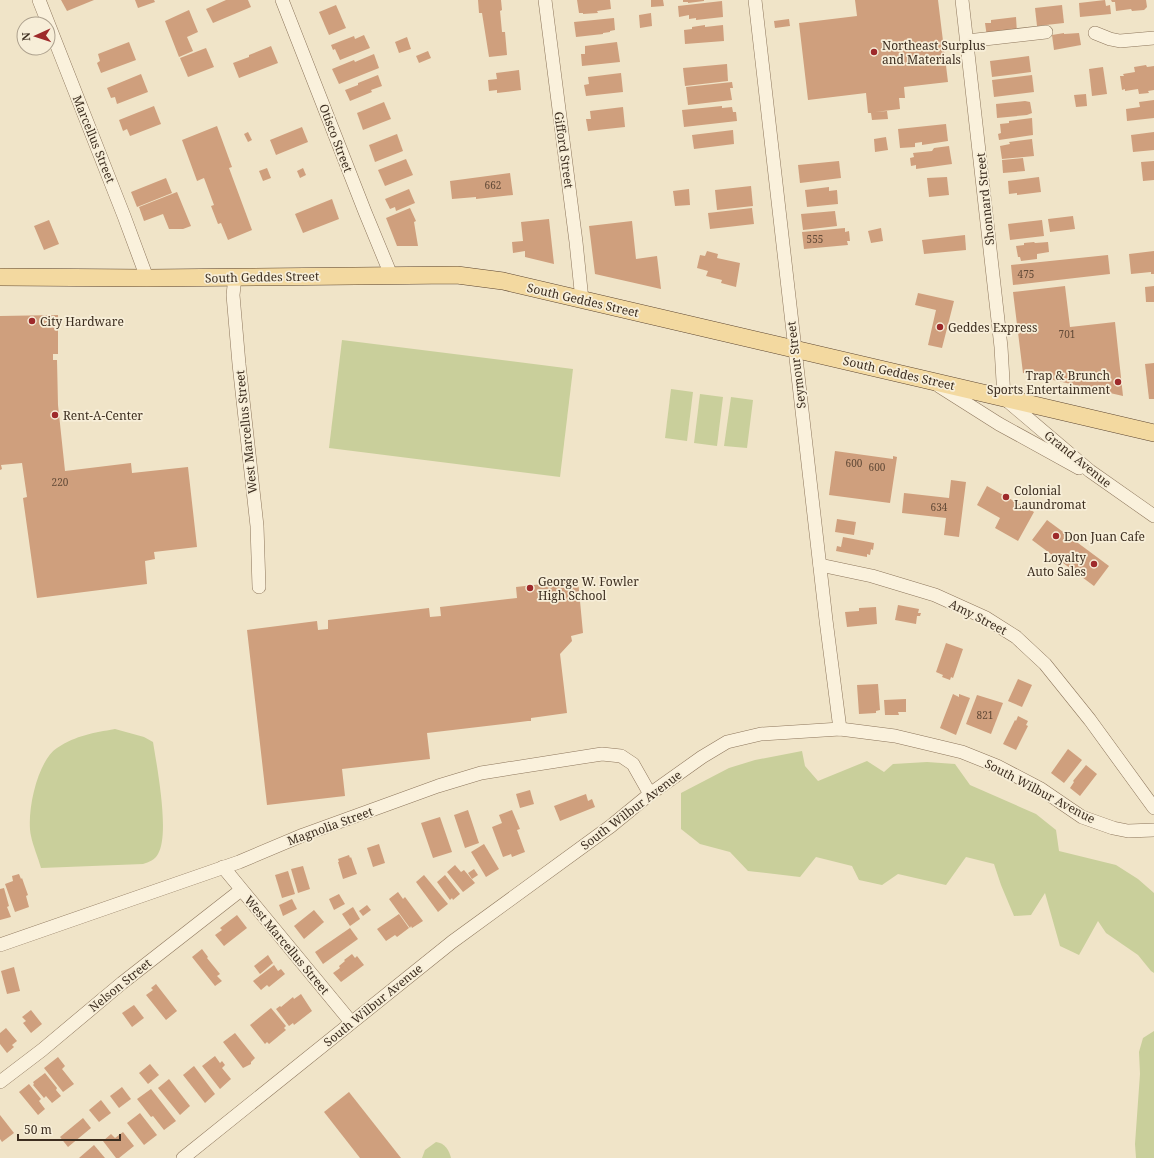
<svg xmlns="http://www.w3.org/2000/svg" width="1154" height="1158" font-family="'Noto Serif',serif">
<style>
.green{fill:#c9cf9b}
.building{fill:#cf9f7d}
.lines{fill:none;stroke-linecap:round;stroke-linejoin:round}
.minor-casing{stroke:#8d765c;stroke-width:14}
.major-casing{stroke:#5b4430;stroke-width:18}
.minor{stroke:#faf1dc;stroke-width:13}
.major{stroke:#f3d9a0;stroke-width:17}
.poi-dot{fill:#9e2a2b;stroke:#f7eed8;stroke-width:1.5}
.labels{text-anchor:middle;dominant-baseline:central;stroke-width:3.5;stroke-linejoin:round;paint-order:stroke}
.number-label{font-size:10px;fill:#624a37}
.poi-label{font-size:12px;fill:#3d2e20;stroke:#f7eed8;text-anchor:start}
.street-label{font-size:12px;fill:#3d2e20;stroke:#f7eed8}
</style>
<rect width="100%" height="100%" fill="#f0e4c8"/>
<!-- green -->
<g class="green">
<polygon points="342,340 573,369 560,477 329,448"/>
<polygon points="671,389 693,392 687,441 665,438"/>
<polygon points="700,394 723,397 717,446 694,443"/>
<polygon points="731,397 753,400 747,448 724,446"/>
<path d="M115 729 144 737 153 742C157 767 170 834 158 854 155 860 149 862 143 864L41 868C38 857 33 846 31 836 26 814 37 761 57 748 77 735 93 733 115 729Z"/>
<polygon points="802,751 805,766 818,781 867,761 884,772 893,764 927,762 955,764 970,785 1036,814 1056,830 1059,851 1116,865 1138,879 1154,893 1154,973 1151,971 1138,955 1106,933 1098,921 1079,955 1060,946 1045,893 1031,915 1014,916 1001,885 994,864 966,857 946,885 898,874 882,885 859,880 852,866 816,857 800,877 748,871 730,852 700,844 681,829 681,793 729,768 755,760"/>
<polygon points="1154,1031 1154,1158 1136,1158 1135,1144 1140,1074 1139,1052 1143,1038"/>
<path d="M436 1142C445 1143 449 1150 451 1158H422L425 1150Z"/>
</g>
<!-- building -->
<g class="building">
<polygon points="61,0 94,0 67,11"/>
<polygon points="135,0 154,0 155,2 138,8"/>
<polygon points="226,0 248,0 251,7 213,23 206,9"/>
<polygon points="478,0 501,0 502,10 500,11 502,32 505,32 507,55 489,57 482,13 479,13"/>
<polygon points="577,0 610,0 611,9 597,11 598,13 583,14 583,13 579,13"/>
<polygon points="651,0 663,0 664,6 651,7"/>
<polygon points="683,0 704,0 704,1 688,3 688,2 683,2"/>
<polygon points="855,0 938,0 948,82 904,87 905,98 899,98 900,109 875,112 887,111 888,119 872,120 871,113 868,113 866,93 808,100 799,23 857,16"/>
<polygon points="1105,0 1106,6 1110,5 1111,14 1080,17 1079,3"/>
<polygon points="1111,0 1146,0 1147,7 1144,10 1132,11 1131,9 1116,11 1115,2 1112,2"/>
<polygon points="722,1 723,17 696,20 696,18 689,19 689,15 679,17 678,6"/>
<polygon points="336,5 346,28 329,35 319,12"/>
<polygon points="1062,5 1064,23 1037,26 1035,8"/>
<polygon points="189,10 198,32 187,37 193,51 179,57 165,21"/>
<polygon points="651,13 652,26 640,28 639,15"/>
<polygon points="1016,17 1017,33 987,37 985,23 991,23 991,20"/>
<polygon points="614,18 615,30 610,31 610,32 603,33 603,34 576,37 574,22"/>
<polygon points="789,19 790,26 775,28 774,21"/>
<polygon points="705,25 705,27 723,25 724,41 685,44 684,30 692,29 692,27"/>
<polygon points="1064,33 1064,34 1079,33 1081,45 1054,50 1052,35"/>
<polygon points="364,35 370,48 340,60 335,49 333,50 331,45 354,36 355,39"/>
<polygon points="407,37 411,49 399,53 395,42"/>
<polygon points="129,42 136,60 101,73 97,63 100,61 98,54"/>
<polygon points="617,42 620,62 582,66 581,54 585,54 585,46"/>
<polygon points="271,46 278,63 239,78 233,63 249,57 249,55"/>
<polygon points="206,48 214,67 188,77 180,58"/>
<polygon points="428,51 431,58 419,63 416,56"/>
<polygon points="374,54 379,68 339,84 332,69 354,60 355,62"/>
<polygon points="1029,56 1031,72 992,77 990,61"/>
<polygon points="727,64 728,81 685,86 683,68"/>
<polygon points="1146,65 1147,67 1154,66 1154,90 1148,91 1149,93 1139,94 1138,89 1125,91 1125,89 1122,90 1120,76 1124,76 1123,74 1135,72 1134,67"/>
<polygon points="1103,67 1107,94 1092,96 1089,69"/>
<polygon points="519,70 521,90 497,93 497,90 489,91 488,80 497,79 496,73"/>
<polygon points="621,73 623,92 586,96 584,85 589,84 588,77"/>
<polygon points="141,74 148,92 117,104 115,97 111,98 107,88"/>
<polygon points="378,75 382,86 371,90 372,92 350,101 345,90 358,85 358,83"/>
<polygon points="1032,75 1034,92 994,97 992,80"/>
<polygon points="732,82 733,88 730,88 732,100 688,105 686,87"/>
<polygon points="1086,94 1087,106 1076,107 1074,95"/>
<polygon points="1154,100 1154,118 1127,121 1126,109 1140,107 1139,102"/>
<polygon points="1025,101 1030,102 1032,113 1027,115 997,118 996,104"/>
<polygon points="384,102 391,119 363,130 357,113"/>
<polygon points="154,106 161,124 130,136 127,129 123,131 119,120"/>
<polygon points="722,106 722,108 732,107 733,112 736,112 737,121 684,127 682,110"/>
<polygon points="623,107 625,127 588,131 586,119 591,119 590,111"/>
<polygon points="1032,118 1033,135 999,140 998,134 1001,133 1000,124 1009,123 1009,121"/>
<polygon points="946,124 948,141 922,145 922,142 915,143 915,147 900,148 898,129"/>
<polygon points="217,126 232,167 229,168 252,230 228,240 221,223 218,224 211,206 214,205 204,178 197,181 182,140"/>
<polygon points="302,127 308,142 276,155 270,140"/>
<polygon points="733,130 734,144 694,149 692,135"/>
<polygon points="248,132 252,140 248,142 244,134"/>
<polygon points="1154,132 1154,150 1133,152 1131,135"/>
<polygon points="397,134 403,151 375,162 369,145"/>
<polygon points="886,137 888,150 875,152 874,139"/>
<polygon points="1032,139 1034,156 1002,159 1000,146 1010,144 1009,142"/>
<polygon points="949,146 952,164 916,169 916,165 911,166 910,158 914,157 913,153 932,151 934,148"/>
<polygon points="1023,158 1025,171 1003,173 1002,160"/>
<polygon points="406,159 413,175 385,186 378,170"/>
<polygon points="839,161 841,178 800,183 798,165"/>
<polygon points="1154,161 1154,180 1143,181 1141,162"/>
<polygon points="267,168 271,178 263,181 259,171"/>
<polygon points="303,168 306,175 300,178 297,171"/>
<polygon points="510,173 513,195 476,199 476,197 452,199 450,181"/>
<polygon points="947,177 949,195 929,197 927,178"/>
<polygon points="1039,177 1041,192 1017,195 1017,193 1009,194 1008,181"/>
<polygon points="166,178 172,193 137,207 131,192"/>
<polygon points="751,186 753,206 717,210 715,190"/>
<polygon points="829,187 829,191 837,190 838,204 807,207 805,190"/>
<polygon points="409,189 415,203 396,211 395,207 390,209 385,199"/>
<polygon points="689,189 690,205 675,206 673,191"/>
<polygon points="177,192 191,226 183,229 169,229 163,214 144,221 139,207"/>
<polygon points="332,199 339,219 303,233 295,214"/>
<polygon points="410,208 416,221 414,222 418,246 397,246 386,218"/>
<polygon points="752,208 754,224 710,229 708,213"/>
<polygon points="835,211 837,226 803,230 801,214"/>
<polygon points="1073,216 1075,229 1050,232 1048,219"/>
<polygon points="549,219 554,264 525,257 525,251 513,253 512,242 523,241 521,222"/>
<polygon points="49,220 59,244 44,250 34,226"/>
<polygon points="1042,220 1044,236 1010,240 1008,224"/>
<polygon points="632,221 636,259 657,256 661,289 595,274 589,226"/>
<polygon points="845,228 845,232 849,231 850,241 847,241 848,245 804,249 802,232"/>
<polygon points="881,228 883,241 871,243 868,231"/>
<polygon points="965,235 966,250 924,254 922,240"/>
<polygon points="1034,242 1035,243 1048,242 1049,252 1037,254 1037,259 1021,261 1020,257 1018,257 1016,246 1024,245 1024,243"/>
<polygon points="707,251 718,254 717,258 740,263 736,287 721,283 722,280 706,276 708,271 697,268 700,255 705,256"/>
<polygon points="1154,251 1154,274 1151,274 1151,272 1131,274 1129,254"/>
<polygon points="1108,255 1110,274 1013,285 1011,265"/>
<polygon points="1065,286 1070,327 1115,322 1123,396 1023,373 1013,292"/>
<polygon points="1154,286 1154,302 1146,302 1145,287"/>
<polygon points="918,293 954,301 942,348 928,345 936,310 915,305"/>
<polygon points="58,315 58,354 53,354 53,360 57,360 58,405 65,471 131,463 132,473 188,467 197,547 154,552 155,559 145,561 147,584 37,598 23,498 27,497 22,463 1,465 2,469 0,470 0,316"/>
<polygon points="1154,363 1154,399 1149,399 1145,364"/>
<polygon points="835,451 893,459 893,456 897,457 890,503 829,495"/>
<polygon points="951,480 966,482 959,537 944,535 946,518 902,513 904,493 949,498"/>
<polygon points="987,486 1034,512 1018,541 995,528 1000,518 977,505"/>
<polygon points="837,519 856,522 854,535 835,532"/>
<polygon points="1047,520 1109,566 1094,586 1032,540"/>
<polygon points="843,537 874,543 873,550 871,549 870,555 867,554 867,557 836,551 837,546 841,547"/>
<polygon points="578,580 583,633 571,636 572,641 560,654 567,713 531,718 531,721 528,721 427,733 430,759 342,769 345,796 267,805 247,630 317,621 318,630 328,629 328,620 429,608 430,617 441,616 440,607 517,598 516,587"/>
<polygon points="898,605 919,609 918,613 921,613 920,616 917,616 916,624 895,620"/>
<polygon points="876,607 877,624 847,627 845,612 859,611 859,608"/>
<polygon points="946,643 963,649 953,678 951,677 950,680 942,677 943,675 936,672"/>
<polygon points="1018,679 1032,685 1022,707 1008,701"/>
<polygon points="878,684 880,710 876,711 876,713 859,714 857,685"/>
<polygon points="953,694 959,697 959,694 970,698 956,735 940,728"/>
<polygon points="977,695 1003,703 991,734 966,724"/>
<polygon points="906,699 906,712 898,712 899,715 885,715 884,700"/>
<polygon points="1018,716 1028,721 1026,725 1028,726 1016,750 1003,744 1015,720 1016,721"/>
<polygon points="1068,749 1082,760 1064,783 1051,773"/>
<polygon points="1086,765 1097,774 1080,796 1070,788 1074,782 1073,781"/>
<polygon points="530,790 534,804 520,808 516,794"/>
<polygon points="586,794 588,801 592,799 595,807 560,821 554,806"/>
<polygon points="468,810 479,843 465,848 454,815"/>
<polygon points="512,810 520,829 517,830 525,852 512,857 511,854 503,857 492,827 502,823 499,815"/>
<polygon points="440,817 452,852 433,858 421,823"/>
<polygon points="379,844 385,863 373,867 367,848"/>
<polygon points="484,844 499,869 486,877 471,852"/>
<polygon points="349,855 350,858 351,857 357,874 343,879 338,862 339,862 338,859"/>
<polygon points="455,865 461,872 464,870 475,883 463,892 447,872"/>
<polygon points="303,866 310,889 298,893 291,869"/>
<polygon points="474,869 478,875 472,879 468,873"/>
<polygon points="288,871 295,894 282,898 275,875"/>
<polygon points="19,874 21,879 22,878 28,895 26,896 29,907 15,912 5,884 13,881 12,876"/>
<polygon points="424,875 448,904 438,912 416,882"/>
<polygon points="445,875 460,894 453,900 452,898 450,900 437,882"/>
<polygon points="4,888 9,906 7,907 11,917 0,920 0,889"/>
<polygon points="398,892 403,899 405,897 423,921 412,928 411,926 410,928 389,899"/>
<polygon points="339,894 345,904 334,910 329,899"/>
<polygon points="292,899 297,909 283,916 279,905"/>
<polygon points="367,905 371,910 363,916 359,911"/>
<polygon points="353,907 360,919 350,926 342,914"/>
<polygon points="314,910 324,922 304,939 294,926"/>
<polygon points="399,914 409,928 397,937 395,935 386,941 377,929"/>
<polygon points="237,915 247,928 224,946 215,935 222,930 220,928"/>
<polygon points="350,928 358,939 323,964 315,952"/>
<polygon points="202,949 208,957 207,958 220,974 217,976 222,981 215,986 192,957"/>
<polygon points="352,954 355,958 357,956 364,965 341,982 333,973 340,968 339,966 345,961 344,960"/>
<polygon points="268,955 273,963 260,974 254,966"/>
<polygon points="274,965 278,971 281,969 285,974 269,987 267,985 261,990 253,981"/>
<polygon points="14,967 20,991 7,994 1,971"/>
<polygon points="156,984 177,1011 166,1020 146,995 153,990 151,988"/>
<polygon points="301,994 312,1011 294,1025 293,1023 289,1026 276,1009 280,1006 281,1007 293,997 294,999"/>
<polygon points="134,1005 144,1018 132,1027 122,1013"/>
<polygon points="271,1008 286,1026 284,1028 286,1030 269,1044 267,1042 265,1044 250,1025"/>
<polygon points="31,1010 42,1024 31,1033 23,1023 26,1021 22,1017"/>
<polygon points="6,1028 17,1041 12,1045 14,1047 7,1053 0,1044 0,1033"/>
<polygon points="235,1033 255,1058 251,1062 251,1064 243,1068 223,1042"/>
<polygon points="215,1056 220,1063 222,1061 225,1065 222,1068 231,1079 220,1089 202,1066"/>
<polygon points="58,1057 65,1066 62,1069 74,1084 63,1092 44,1068"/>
<polygon points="150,1064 159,1075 148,1084 139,1073"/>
<polygon points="194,1066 215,1094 205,1103 183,1075"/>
<polygon points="45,1073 57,1088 56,1090 61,1096 52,1103 46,1096 44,1098 33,1085 34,1084 33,1082"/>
<polygon points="169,1079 190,1106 180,1115 158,1088"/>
<polygon points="29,1084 41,1099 39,1101 45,1109 38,1115 19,1092"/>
<polygon points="122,1087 131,1099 119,1108 110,1096"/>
<polygon points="151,1089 176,1121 164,1130 153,1116 151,1117 137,1099"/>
<polygon points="349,1092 401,1158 360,1158 324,1112"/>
<polygon points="101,1100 111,1113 99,1122 89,1110"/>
<polygon points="140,1113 157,1135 144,1145 127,1123"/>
<polygon points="0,1115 14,1133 2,1142 0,1139"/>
<polygon points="83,1118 91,1128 68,1147 60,1137"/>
<polygon points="123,1132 134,1146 119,1158 116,1158 103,1141 111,1134 115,1138"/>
<polygon points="94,1145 105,1158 79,1158"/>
</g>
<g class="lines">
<defs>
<g id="minor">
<polyline points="39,0 124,216 147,278"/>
<polyline points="282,0 365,212 391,275"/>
<polyline points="545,0 576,242 582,300"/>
<polyline points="755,0 826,620 840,729"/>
<polyline points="962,0 1001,347 1004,398 1090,471 1154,516"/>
<polyline points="1095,33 1110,39 1120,41 1154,38"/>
<polyline points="967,41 1046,32"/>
<polyline points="235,277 233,295 239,364 257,526 259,587"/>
<polyline points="939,386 999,424 1079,468"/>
<polyline points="820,565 872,576 935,595 986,618 1016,637 1045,664 1090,720 1154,808"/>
<polyline points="223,867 351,1022"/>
<polyline points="0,945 239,862 303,835 438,786 481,773 602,754 621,756 633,764 650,794"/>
<polyline points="0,1082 42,1050 122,983 241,890"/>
<polyline points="183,1158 452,942 611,826 650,794 702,757 727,742 761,734 840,729 895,736 962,752 997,766 1041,789 1082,817 1113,828 1128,831 1154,830"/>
</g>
<polyline id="major" points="0,277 147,278 457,275 503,281 1154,433"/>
</defs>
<!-- minor casing -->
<use href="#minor" class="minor-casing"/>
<!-- major casing -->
<use href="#major" class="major-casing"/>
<!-- minor -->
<use href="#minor" class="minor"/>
<!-- major -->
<use href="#major" class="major"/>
</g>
<!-- markers -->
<g class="poi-dot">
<circle cx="874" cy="52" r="4"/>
<circle cx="32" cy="321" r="4"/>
<circle cx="940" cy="327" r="4"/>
<circle cx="1118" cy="382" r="4"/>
<circle cx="55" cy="415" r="4"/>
<circle cx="1006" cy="497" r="4"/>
<circle cx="1056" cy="536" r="4"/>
<circle cx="1094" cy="564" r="4"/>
<circle cx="530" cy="588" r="4"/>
</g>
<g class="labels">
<!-- number labels -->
<g class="number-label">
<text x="493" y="185">662</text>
<text x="815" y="239">555</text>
<text x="1026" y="274">475</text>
<text x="1067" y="334">701</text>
<text x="854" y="463">600</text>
<text x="877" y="467">600</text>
<text x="60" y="482">220</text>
<text x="939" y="507">634</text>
<text x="985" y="715">821</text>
</g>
<!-- poi labels -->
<g class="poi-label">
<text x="882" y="45">Northeast Surplus<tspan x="882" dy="14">and Materials</tspan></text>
<text x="40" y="321">City Hardware</text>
<text x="948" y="327">Geddes Express</text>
<text x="1110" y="375" text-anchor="end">Trap &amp; Brunch<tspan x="1110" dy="14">Sports Entertainment</tspan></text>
<text x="63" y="415">Rent-A-Center</text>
<text x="1014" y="490">Colonial<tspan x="1014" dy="14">Laundromat</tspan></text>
<text x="1064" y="536">Don Juan Cafe</text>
<text x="1086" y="557" text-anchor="end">Loyalty<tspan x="1086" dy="14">Auto Sales</tspan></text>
<text x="538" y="581">George W. Fowler<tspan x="538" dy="14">High School</tspan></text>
</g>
<!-- street labels -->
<g class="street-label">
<text transform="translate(336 138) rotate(69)">Otisco Street</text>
<text transform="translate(94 139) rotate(68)">Marcellus Street</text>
<text transform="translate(564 150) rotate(82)">Gifford Street</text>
<text transform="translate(985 199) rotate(-96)">Shonnard Street</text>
<text transform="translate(262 277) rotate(-1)">South Geddes Street</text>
<text transform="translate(583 300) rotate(13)">South Geddes Street</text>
<text transform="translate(796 365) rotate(-97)">Seymour Street</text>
<text transform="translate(899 373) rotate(13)">South Geddes Street</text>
<text transform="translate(246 432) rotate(-96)">West Marcellus Street</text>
<text transform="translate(1078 459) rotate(39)">Grand Avenue</text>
<text transform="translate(978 617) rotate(27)">Amy Street</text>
<text transform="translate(1040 791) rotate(28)">South Wilbur Avenue</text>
<text transform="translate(631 810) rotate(-37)">South Wilbur Avenue</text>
<text transform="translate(330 826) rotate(-20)">Magnolia Street</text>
<text transform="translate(287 945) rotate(50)">West Marcellus Street</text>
<text transform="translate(120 985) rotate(-39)">Nelson Street</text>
<text transform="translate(373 1005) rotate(-39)">South Wilbur Avenue</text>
</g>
</g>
<!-- north arrow -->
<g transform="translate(36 36) rotate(267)"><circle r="19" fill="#f7eed8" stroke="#ada18e"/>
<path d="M0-3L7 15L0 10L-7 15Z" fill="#9e2a2b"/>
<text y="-6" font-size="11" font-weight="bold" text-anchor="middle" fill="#3d2e20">N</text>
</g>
<!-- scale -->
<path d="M18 1134v6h102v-6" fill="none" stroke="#3d2e20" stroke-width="2"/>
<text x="24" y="1134" font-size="12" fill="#3d2e20" stroke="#f7eed8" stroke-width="3" paint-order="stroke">50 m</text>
</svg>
